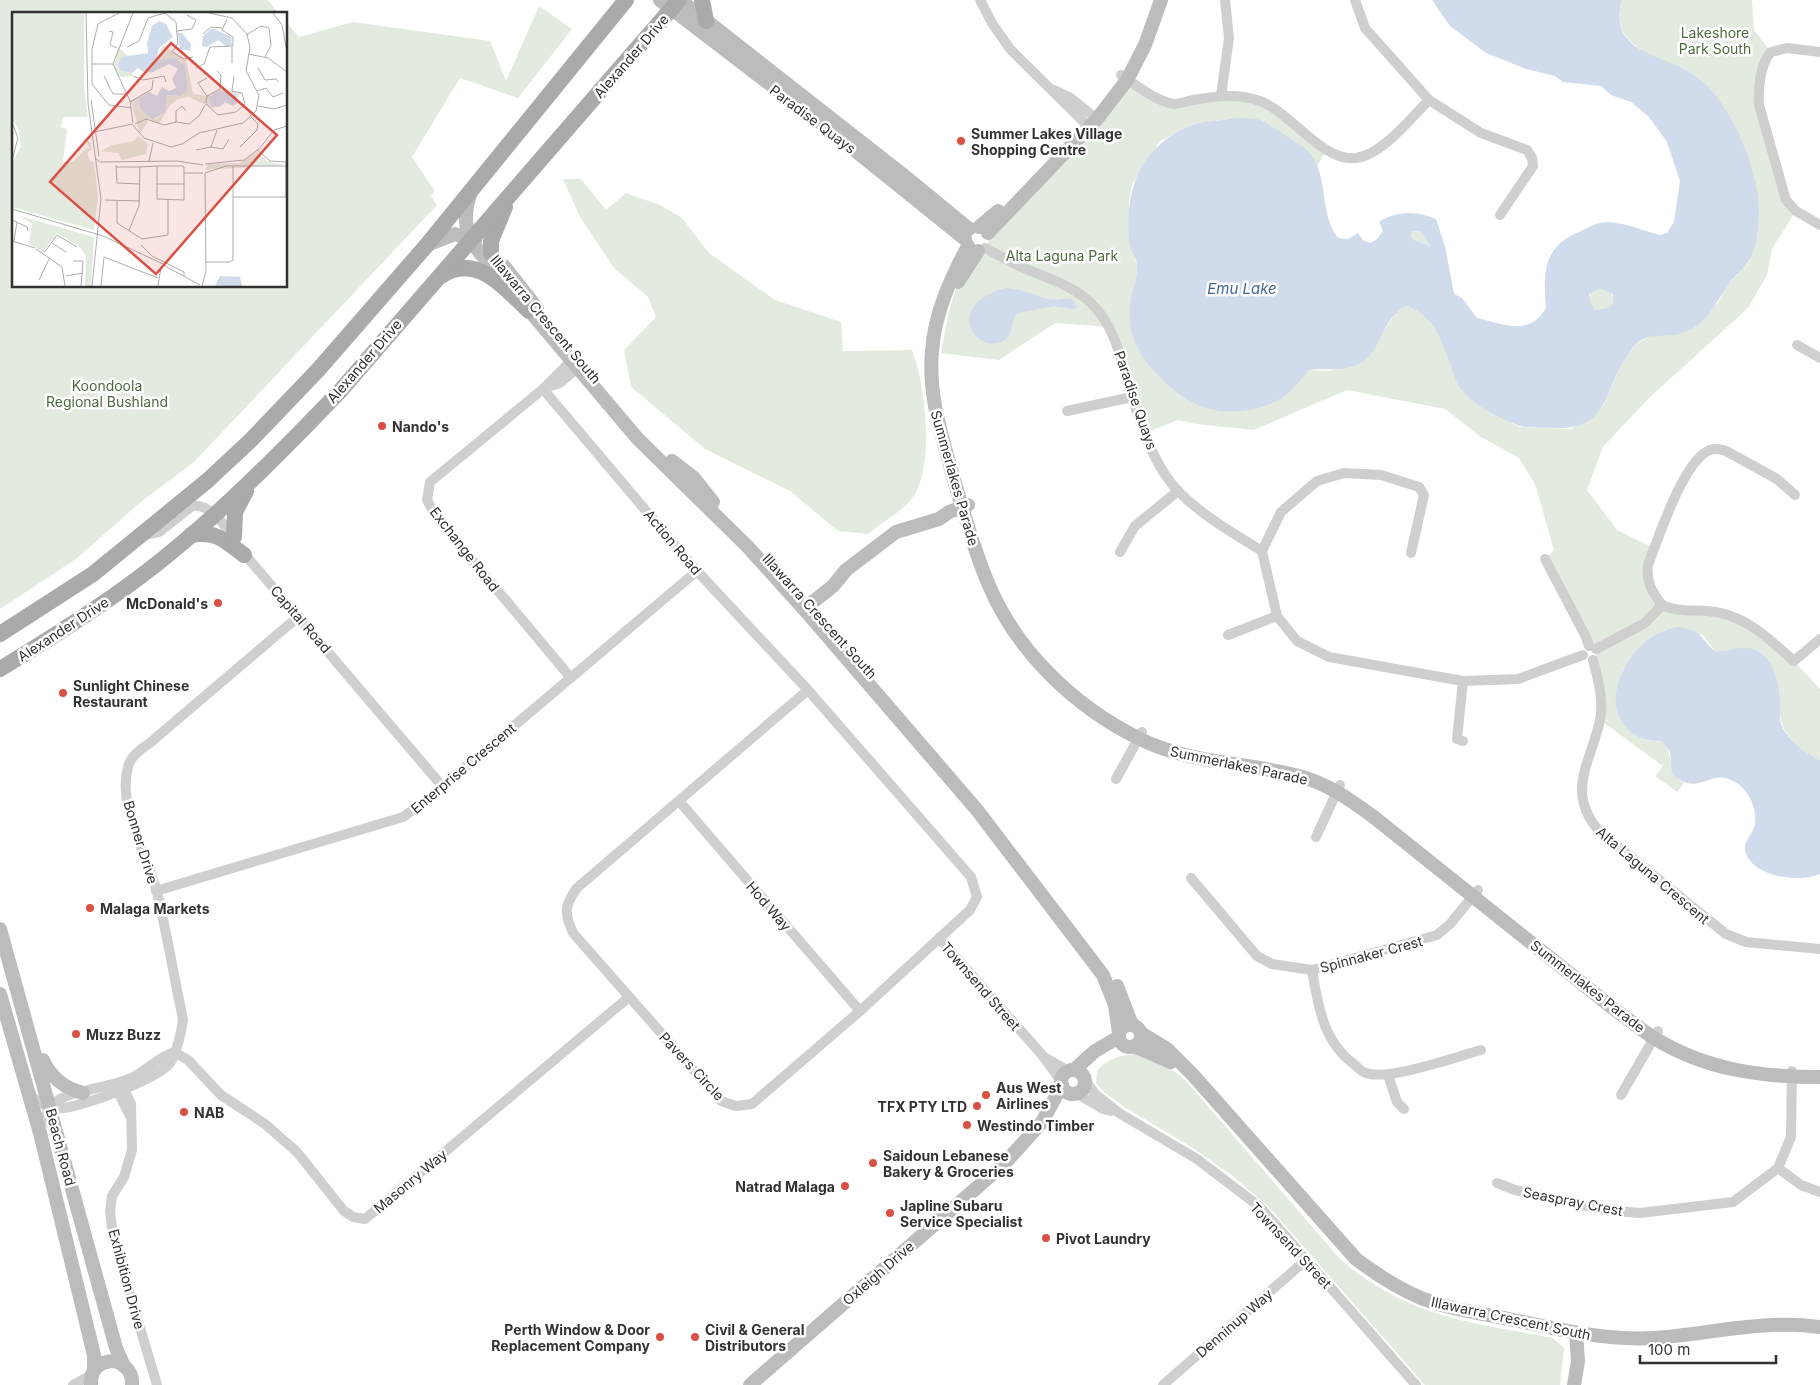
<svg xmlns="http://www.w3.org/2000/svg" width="1820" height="1385" font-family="Inter,sans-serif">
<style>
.green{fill:#e3eadf}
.water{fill:#d0dceb;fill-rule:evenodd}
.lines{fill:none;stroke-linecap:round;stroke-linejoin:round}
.street{stroke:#cfcfcf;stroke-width:10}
.secondary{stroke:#bcbcbc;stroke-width:14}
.primary{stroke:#aaa;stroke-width:16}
.poi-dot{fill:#d95144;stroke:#fff;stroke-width:2}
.labels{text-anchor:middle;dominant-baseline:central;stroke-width:5;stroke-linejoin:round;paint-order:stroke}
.park-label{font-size:14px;fill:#4f6b42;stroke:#fff}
.street-label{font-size:14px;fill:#323232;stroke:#fff}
.poi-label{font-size:14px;font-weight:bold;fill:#323232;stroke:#fff;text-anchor:start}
.water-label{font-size:15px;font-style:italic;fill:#45668f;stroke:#fff}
.inset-road{fill:none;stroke:#adadad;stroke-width:1}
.view{fill:#d95144;fill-opacity:0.15;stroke:#d95144;stroke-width:2.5}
.inset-edge{fill:none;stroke:#323232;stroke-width:2.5}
</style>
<rect width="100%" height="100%" fill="#fff"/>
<!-- green -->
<g class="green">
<polygon points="0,0 268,0 279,14 14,14 14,286 286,286 286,22 299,37 353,22 490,41 506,81 539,6 572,29 518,98 460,78 412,157 435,191 431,196 437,205 194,462 142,501 76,559 0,609"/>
<path d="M1622 0H1752L1754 30 1771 52 1758 93 1780 182 1796 211 1772 249 1767 275 1748 308 1647 400 1603 447 1587 490 1617 530 1654 548 1648 565 1662 605 1738 618 1794 661 1820 689V760C1801 751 1782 736 1780 714L1730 650 1724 653 1715 651 1703 635 1665 630 1651 637 1623 670 1633 734 1646 740 1663 742C1674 754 1667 774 1684 783L1677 792 1655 776 1663 766 1600 720 1595 658 1597 652 1545 559 1554 550 1535 484 1519 458 1481 437 1445 409 1347 390 1254 430 1196 424 1178 420 1145 433 1111 327 1055 323 999 360 941 353C946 328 949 301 961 278 969 264 988 254 989 237L1127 80 1164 101 1221 96 1261 101 1327 150 1317 166 1309 152 1259 120 1227 119 1194 124 1160 141 1132 185 1129 201V243L1137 264V283L1130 302 1156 374 1184 397 1213 410 1279 400 1309 370 1330 371 1371 353 1397 310 1407 306 1420 312 1436 327 1459 386 1493 415 1520 427 1571 429 1603 406 1623 361 1636 344 1653 335 1678 334 1718 303 1727 286 1749 262 1758 234 1759 210 1660 60C1632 45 1613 35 1622 0Z"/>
<path d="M563 179H581L606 210 626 193 660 205 682 218 709 253 775 300 841 322 843 351 912 350C926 384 936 472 910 501 898 514 881 523 868 534L838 531 790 491 705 449 631 387 624 350 656 317 648 297 614 268 580 217Z"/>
<polygon points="1413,231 1422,232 1430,246 1412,239 1411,234"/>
<circle cx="1601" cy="299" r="12"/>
<path d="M1135 1054 1160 1060 1186 1081 1341 1260C1410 1318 1469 1322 1553 1338L1564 1348 1560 1385H1425L1269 1207 1230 1174 1193 1148 1126 1108 1104 1092 1096 1083 1097 1071C1108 1058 1119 1056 1135 1054Z"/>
</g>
<!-- water -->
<g class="water">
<path d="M1432 0H1622C1607 54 1663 53 1694 75 1730 99 1759 169 1759 211 1759 227 1757 249 1748 262 1742 271 1732 278 1727 287 1713 307 1705 327 1679 334 1664 338 1651 332 1637 343 1633 346 1630 352 1627 356 1602 393 1610 430 1553 428 1542 427 1527 429 1517 425 1495 417 1475 406 1460 388 1456 382 1454 375 1452 369 1441 341 1437 318 1407 306 1382 315 1382 353 1359 364 1343 372 1326 368 1309 370 1300 380 1290 395 1277 401 1258 410 1236 414 1214 410 1180 403 1137 363 1131 329 1130 322 1129 310 1130 303 1132 290 1138 280 1137 266 1137 257 1129 250 1129 241 1125 188 1140 146 1192 125 1201 122 1212 121 1222 120 1232 118 1250 117 1260 120 1266 122 1306 148 1310 153 1329 177 1319 214 1338 238L1348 239 1358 233 1363 240 1370 243 1376 240 1383 231 1379 222C1397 210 1417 211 1436 219L1445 246 1454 294 1462 298 1477 318C1504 324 1529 337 1546 308 1543 272 1543 246 1581 231 1589 227 1598 222 1607 222 1623 222 1644 231 1660 235L1667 233 1674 222 1680 181 1667 142 1649 117 1631 102 1611 95 1601 86 1563 82 1555 76 1526 69 1486 53 1450 26ZM1413 231 1422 232 1430 246 1412 239 1411 234ZM1600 288 1613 294V303L1609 308 1595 310 1590 301 1589 294Z"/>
<path d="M1005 288C1021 288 1032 295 1048 299 1055 302 1064 297 1072 299L1077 307 1073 309 1054 306 1018 313C1009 321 1014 335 1005 340 979 357 939 308 1005 288Z"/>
<path d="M1678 627C1705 631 1699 638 1715 651 1728 653 1740 645 1753 649 1774 656 1778 682 1780 701 1780 708 1779 717 1781 724 1788 741 1805 753 1820 760V874C1799 883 1749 877 1745 849 1744 842 1751 835 1754 828 1759 813 1750 790 1735 782 1709 766 1700 799 1672 774L1670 752 1663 742C1653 740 1643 741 1634 734 1597 710 1623 655 1653 636 1661 631 1669 629 1678 627Z"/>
</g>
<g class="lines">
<!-- street -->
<g class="street">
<polyline points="980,0 992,23 1010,49 1089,127"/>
<polyline points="1355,0 1365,28 1429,100 1481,133 1527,150 1532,158 1533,166 1500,215"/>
<path d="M1820 52 1787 48 1771 52C1760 64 1758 89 1759 105L1786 200 1796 211 1820 225"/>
<path d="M1121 75C1136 85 1156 101 1174 104 1180 104 1187 101 1193 100 1216 96 1238 93 1260 101 1292 113 1322 162 1356 158 1382 155 1411 118 1429 100"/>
<polyline points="1054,90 1069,97 1097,119"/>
<polyline points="1221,96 1229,38 1225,0"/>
<path d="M985 248C995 253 1005 259 1015 264 1041 277 1071 283 1092 304 1118 330 1121 364 1132 397 1142 428 1155 468 1179 492 1203 516 1234 534 1262 551"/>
<polyline points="1797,345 1820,358"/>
<polyline points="544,388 560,383 582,364"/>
<path d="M543 389 697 571 808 690 971 877 977 897 970 910 860 1011 752 1104 736 1106 721 1101 573 933C564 913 564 906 577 888L808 690"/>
<polyline points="1067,411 1132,397"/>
<path d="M145 535 159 532 192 506C210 503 225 526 235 539"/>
<polyline points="242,551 442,786"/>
<polyline points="1120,552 1135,526 1178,491"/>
<polyline points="1411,553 1424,495 1419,487 1381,475 1344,473 1317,481 1281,512 1262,551 1277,616 1297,641 1329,657 1463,681 1518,679 1583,655"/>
<polyline points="1545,559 1586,637 1589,646"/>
<path d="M1662 605C1652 592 1646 582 1648 565 1658 539 1684 459 1710 450 1716 448 1720 449 1726 451L1777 479 1795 495"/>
<polyline points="1228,635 1277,616"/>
<path d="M1596 649 1645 623 1662 605C1681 614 1700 608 1720 613 1750 619 1772 642 1794 661L1820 639"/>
<path d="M1593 660C1598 679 1604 701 1600 720 1591 763 1565 791 1599 831L1726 934 1746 942 1820 949"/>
<polyline points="571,678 437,518 427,500 430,482 543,389 576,356"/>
<polyline points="1463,741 1457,739 1463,681"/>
<polyline points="1116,779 1142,732"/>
<polyline points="679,801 860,1011"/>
<polyline points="1316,837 1340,785"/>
<polyline points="1191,878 1257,956 1272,964 1312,970 1437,935 1450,924 1478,890"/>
<polyline points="156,891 403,817 424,802 697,571"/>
<polyline points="939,938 1043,1056 1061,1081"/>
<path d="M1312 970C1318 1005 1323 1042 1354 1064 1357 1067 1362 1072 1366 1073 1388 1081 1456 1057 1481 1050"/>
<polyline points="174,1052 188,1060 221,1095 265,1124 297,1152 344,1211 353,1217 365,1219 629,997"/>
<polyline points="1046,1058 1067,1070 1072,1070"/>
<polyline points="1388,1075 1397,1102 1404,1109"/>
<polyline points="1085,1080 1095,1094 1119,1113 1197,1159 1260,1207 1416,1385"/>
<polyline points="121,1082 131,1104 132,1150 124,1177 112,1196 110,1211 113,1237 157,1385"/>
<polyline points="116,1088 130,1116"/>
<polyline points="1076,1093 1103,1109 1111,1111"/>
<path d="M29 1094C38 1103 50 1110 63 1108 85 1105 156 1080 170 1063 176 1055 182 1030 183 1019 174 977 167 934 157 892 147 855 117 805 128 767 130 756 143 748 151 742L299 616"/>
<polyline points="1621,1095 1658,1031"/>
<path d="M40 1131C43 1118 48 1105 60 1099 77 1090 111 1087 131 1078 147 1071 158 1057 174 1052"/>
<polyline points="1778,1168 1801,1185 1820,1192"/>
<polyline points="1497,1183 1515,1190 1604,1210 1640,1213 1733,1202 1778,1168 1791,1137 1792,1071"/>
<polyline points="73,1385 91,1375"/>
<polyline points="1163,1385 1306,1260"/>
</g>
<!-- secondary -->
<g class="secondary">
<polyline points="660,0 826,127 965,239"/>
<polyline points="680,0 902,174 969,229"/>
<path d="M471 192C455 237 479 250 506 283"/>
<polyline points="979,227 998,211"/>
<polyline points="988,233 1097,119 1127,80 1145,45 1161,0"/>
<polyline points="427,245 455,234 475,241"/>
<path d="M968 246C950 280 935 312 932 351 928 394 941 432 952 473 963 510 973 548 988 583 1016 651 1074 706 1138 738 1189 764 1245 762 1299 776 1327 783 1352 801 1375 818L1614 1009C1627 1018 1640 1029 1654 1038 1706 1070 1761 1077 1820 1077"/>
<polyline points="504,266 537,308"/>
<polyline points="958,282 978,251"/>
<polyline points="523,303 637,438 747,546 804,609 977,810 1103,975 1115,1005 1119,1033"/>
<polyline points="672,461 694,478 713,502"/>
<polyline points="804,609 833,586 846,570 896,532 939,519 949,512 968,505"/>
<polyline points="0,929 116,1348 123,1364"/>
<polyline points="1117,986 1132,1025"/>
<polyline points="0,994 40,1133 94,1355 94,1370"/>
<circle cx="1130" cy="1036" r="11"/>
<path d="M1141 1033 1167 1049 1193 1075 1356 1259C1376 1274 1397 1288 1421 1298 1448 1309 1480 1313 1509 1319 1558 1329 1604 1341 1654 1338 1709 1334 1765 1319 1820 1327"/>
<polyline points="1134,1046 1171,1062"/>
<path d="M43 1060C51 1078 64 1088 83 1093"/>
<polyline points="1074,1070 1095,1051 1119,1037"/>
<circle cx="1073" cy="1082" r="12"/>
<path d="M91 1385C90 1369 100 1361 115 1361 126 1365 133 1373 132 1385"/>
<polyline points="750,1385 1004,1164 1042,1122 1062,1085"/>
<polyline points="1574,1385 1578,1361 1576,1333"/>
</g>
<!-- primary -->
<g class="primary">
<polyline points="702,0 706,21"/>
<polyline points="491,253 491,241 505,207"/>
<path d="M441 276C477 252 504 288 529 311"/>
<path d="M191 535C217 531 224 540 244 555"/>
<polyline points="234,537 235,512 246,491"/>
<polyline points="0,634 93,574 207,481 251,440 318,370 426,246 626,0"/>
<path d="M0 669C38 646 76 622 112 597 196 539 271 463 341 390L679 0"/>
</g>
</g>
<!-- markers -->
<g class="poi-dot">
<circle cx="961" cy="141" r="5"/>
<circle cx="382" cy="426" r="5"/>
<circle cx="218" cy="603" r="5"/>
<circle cx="63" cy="693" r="5"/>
<circle cx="90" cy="908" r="5"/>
<circle cx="76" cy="1034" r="5"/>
<circle cx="986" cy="1095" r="5"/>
<circle cx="977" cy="1106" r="5"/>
<circle cx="184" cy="1112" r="5"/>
<circle cx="967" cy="1125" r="5"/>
<circle cx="873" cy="1163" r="5"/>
<circle cx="845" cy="1186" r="5"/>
<circle cx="890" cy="1213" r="5"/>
<circle cx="1046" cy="1238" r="5"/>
<circle cx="660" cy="1337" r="5"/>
<circle cx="695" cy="1337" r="5"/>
</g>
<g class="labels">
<!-- park labels -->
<g class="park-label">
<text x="1715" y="32">Lakeshore<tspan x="1715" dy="16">Park South</tspan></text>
<text x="1062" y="255">Alta Laguna Park</text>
<text x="107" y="385">Koondoola<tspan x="107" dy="16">Regional Bushland</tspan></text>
</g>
<!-- street labels -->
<g class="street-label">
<text transform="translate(631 56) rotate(-49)">Alexander Drive</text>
<text transform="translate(813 119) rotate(37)">Paradise Quays</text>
<text transform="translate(546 319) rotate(50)">Illawarra Crescent South</text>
<text transform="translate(364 361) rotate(-49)">Alexander Drive</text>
<text transform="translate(1136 400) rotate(71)">Paradise Quays</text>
<text transform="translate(955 478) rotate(74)">Summerlakes Parade</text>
<text transform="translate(673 542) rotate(50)">Action Road</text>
<text transform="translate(465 549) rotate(52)">Exchange Road</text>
<text transform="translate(820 616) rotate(48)">Illawarra Crescent South</text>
<text transform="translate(301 619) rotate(49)">Capital Road</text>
<text transform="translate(63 629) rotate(-33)">Alexander Drive</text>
<text transform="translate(1239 765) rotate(12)">Summerlakes Parade</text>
<text transform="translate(463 768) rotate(-40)">Enterprise Crescent</text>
<text transform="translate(141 842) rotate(73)">Bonner Drive</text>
<text transform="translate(1653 875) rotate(40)">Alta Laguna Crescent</text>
<text transform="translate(769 906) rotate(49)">Hod Way</text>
<text transform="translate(1371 954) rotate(-15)">Spinnaker Crest</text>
<text transform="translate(981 986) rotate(49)">Townsend Street</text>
<text transform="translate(1588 986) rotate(38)">Summerlakes Parade</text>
<text transform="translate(692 1066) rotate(47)">Pavers Circle</text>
<text transform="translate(61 1147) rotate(75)">Beach Road</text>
<text transform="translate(410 1181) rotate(-40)">Masonry Way</text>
<text transform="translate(1573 1201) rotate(11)">Seaspray Crest</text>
<text transform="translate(1291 1245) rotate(47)">Townsend Street</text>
<text transform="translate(878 1273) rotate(-41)">Oxleigh Drive</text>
<text transform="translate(127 1279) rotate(75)">Exhibition Drive</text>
<text transform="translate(1511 1318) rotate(12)">Illawarra Crescent South</text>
<text transform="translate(1234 1323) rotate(-41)">Denninup Way</text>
</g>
<!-- poi labels -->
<g class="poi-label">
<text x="971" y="133">Summer Lakes Village<tspan x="971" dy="16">Shopping Centre</tspan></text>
<text x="392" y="426">Nando's</text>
<text x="208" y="603" text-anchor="end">McDonald's</text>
<text x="73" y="685">Sunlight Chinese<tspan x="73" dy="16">Restaurant</tspan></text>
<text x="100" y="908">Malaga Markets</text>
<text x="86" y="1034">Muzz Buzz</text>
<text x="996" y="1087">Aus West<tspan x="996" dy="16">Airlines</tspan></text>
<text x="967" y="1106" text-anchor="end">TFX PTY LTD</text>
<text x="194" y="1112">NAB</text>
<text x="977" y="1125">Westindo Timber</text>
<text x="883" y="1155">Saidoun Lebanese<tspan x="883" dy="16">Bakery &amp; Groceries</tspan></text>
<text x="835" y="1186" text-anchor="end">Natrad Malaga</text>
<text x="900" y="1205">Japline Subaru<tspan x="900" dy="16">Service Specialist</tspan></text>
<text x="1056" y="1238">Pivot Laundry</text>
<text x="650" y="1329" text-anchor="end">Perth Window &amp; Door<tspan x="650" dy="16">Replacement Company</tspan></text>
<text x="705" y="1329">Civil &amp; General<tspan x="705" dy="16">Distributors</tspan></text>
</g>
<!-- water labels -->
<g class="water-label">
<text x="1242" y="288">Emu Lake</text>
</g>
</g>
<!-- overview -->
<g transform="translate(12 12)">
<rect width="275" height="275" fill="#fff"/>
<path d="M0 1H72V75L76 105H51L49 115 55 117 51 150H61L74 136 78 137 74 130 78 129 80 137 75 141 78 149 82 150 86 186 82 218 0 195V152L9 134 6 116 0 107ZM151 33 174 47 181 82 195 84 210 77 230 81 226 85 208 80 198 83V93L210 94 207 95 200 96 177 85 166 87 158 93 147 112 137 107 128 122 119 89 138 79 127 95 144 107 153 101 155 83 165 84 176 77 173 52 168 48H148L145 46ZM106 35 116 44 119 42 109 59 120 61 121 64 106 65 102 54ZM126 124 136 132 134 142 110 148 106 141 89 139 100 133 121 129ZM245 140 255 149 272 153 193 158 196 152 227 151ZM8 204 82 225 79 274H73L74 244 69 236 45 221 31 240 17 232 20 212Z" fill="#e3eadf"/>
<path d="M147 9 154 12 161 25 147 36 145 46 148 48 162 46 173 52 176 77 169 84 155 83 153 101 141 107 128 96 127 87 137 80 145 84 150 75 157 79 164 76 160 67 166 57 157 52 141 60 133 61 126 56 120 61 109 59 106 52 110 45 136 41 135 31 140 14ZM200 16 219 25 220 33 215 35 206 28 195 35 190 34 191 24ZM166 21H170L179 32 178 39 168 37ZM206 79 224 82 226 90 221 94 213 90 209 94H199L197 85ZM208 264 228 265 230 274H203Z" fill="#d0dceb"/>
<path class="inset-road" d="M74 1 76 91 89 187 80 274M107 1 86 12 80 37V72L97 93 120 96M261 1 270 13 275 40M97 19 101 20 98 33 105 36M164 19 180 17 184 8 175 3M191 22 199 15 210 16M234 23 249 14 257 16 259 33 253 45M115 35 127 29 136 6 153 1 164 10 166 31 160 40 172 47 181 45M220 35V51M236 42 256 46 275 60M80 52H102M184 56 192 52 198 35 221 34V25L210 18 215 7M246 56 253 68 264 67 267 70M92 64 101 82H115M121 64 131 68 152 64 154 70M222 64 220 79 230 81M245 79 254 76 261 85 271 81M195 84 186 71 195 66M79 88 87 144M118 90 140 77 141 68M194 91 195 84 208 77 209 63 205 59M194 92 206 103 224 100 233 92 230 81M246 94 262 97 275 93M174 99 170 94 164 99V110L177 112 187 104 193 93M0 110 6 126 0 148M121 111 118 89 101 52 121 1M123 112 134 107 152 113 164 110M121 113 132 126 159 135 170 132 187 121 231 111 244 99 247 83 234 59 238 36 235 22 220 6 197 1M82 120 121 112M199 135 211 137 217 127M228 135 245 118 246 112 239 105M184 138 199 135 205 118M245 138 258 149 274 150M84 147 88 150 165 149 191 153M137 149 141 131M274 150V185M193 152 232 148 248 136 262 118 275 114M104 153 105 171 128 172M104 155H128L145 154H170L172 155V188L145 187V154M172 161H191M193 161 214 154H274M144 172H173M221 185H275M93 188 128 189M105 188V211L130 227M0 197 91 224 151 252M0 208 15 215 16 219M117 218 127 194 128 155M130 227 156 223V188M0 229 23 236M2 229 5 210M40 231 54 240M129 233 140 244 172 260V264M24 237 50 255 53 274M32 241 45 223 65 235M61 249H71L69 274M194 250H218L221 248V154M153 254 188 273M54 264 71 261M27 268 38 245M89 274 92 245 146 266M146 274 149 255M190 274 194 259 193 161"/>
<path class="view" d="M159 31 265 123 144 262 38 170Z"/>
<rect width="275" height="275" class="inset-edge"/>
</g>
<!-- scale -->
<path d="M1640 1355v8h136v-8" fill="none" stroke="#323232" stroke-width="2.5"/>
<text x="1648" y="1355" font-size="15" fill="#323232" stroke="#ffffff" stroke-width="4" paint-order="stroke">100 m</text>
</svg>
